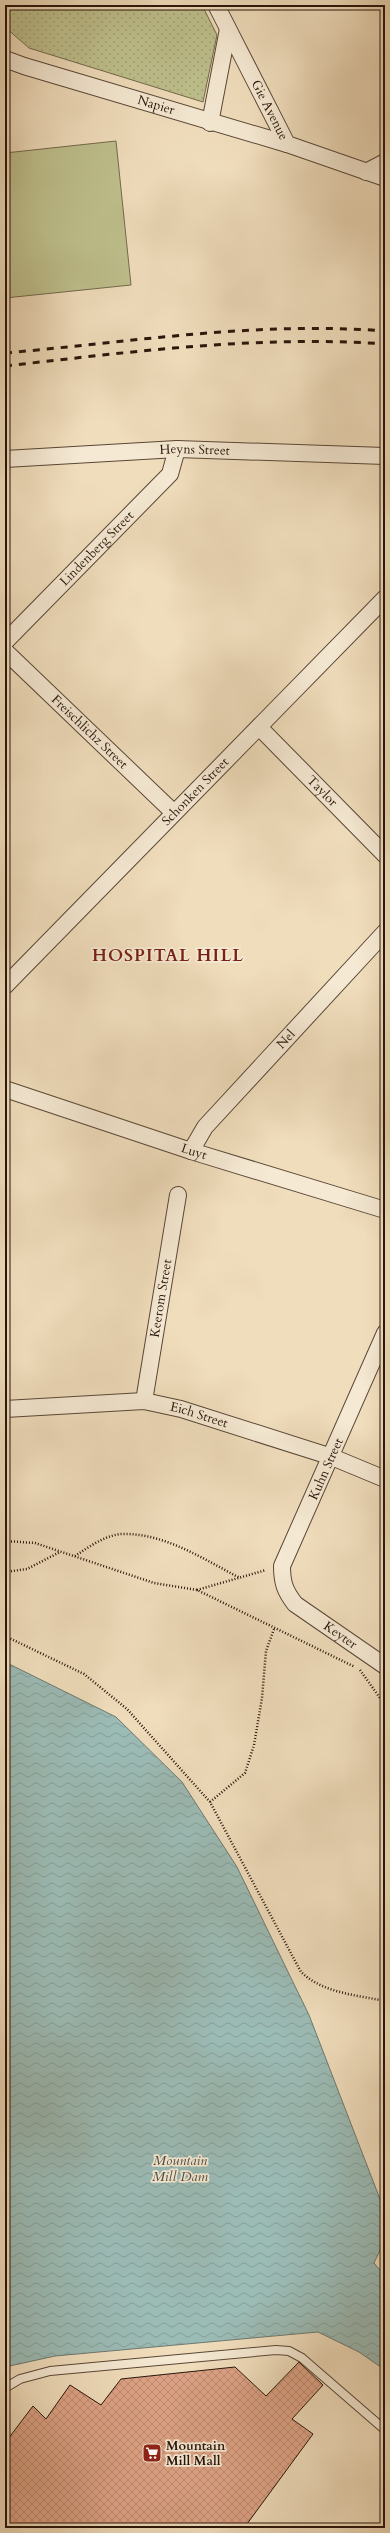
<svg xmlns="http://www.w3.org/2000/svg" width="390" height="2533" font-family="Cardo,serif">
<style>
.grass{fill:url(#grass-dots);stroke:#736a4c}
.pitch{fill:#bec08d;stroke:#736a4c}
.water{fill:url(#water-waves);stroke:#6d7971}
.building{fill:url(#building-cross-hatch);stroke:#28150b}
.lines{fill:none;stroke-linecap:round;stroke-linejoin:round}
.lane-casing{stroke:#5a4737;stroke-width:10}
.street-casing{stroke:#5a4737;stroke-width:18}
.path{stroke:#28150b;stroke-width:2.5;stroke-dasharray:1 2;stroke-linecap:butt}
.lane{stroke:#f5e9d3;stroke-width:8}
.street{stroke:#f5e9d3;stroke-width:16}
.rail{stroke:#28150b;stroke-width:3;stroke-dasharray:7 7;stroke-linecap:butt}
.labels{text-anchor:middle;dominant-baseline:central;stroke-width:3.5;stroke-linejoin:round;paint-order:stroke}
.street-label{font-size:13px;fill:#28150b;stroke:#f5e9d3}
.poi-label{font-size:13px;font-weight:bold;fill:#28150b;stroke:#f5e9d3;text-anchor:start}
.water-label{font-size:14px;font-style:italic;fill:#504f46;stroke:#f5e9d3}
.district-label{font-size:17px;font-weight:bold;letter-spacing:1px;fill:#7a1f14;stroke:#f5e9d3}
</style>
<defs>
<pattern id="grass-dots" width="8" height="8" patternUnits="userSpaceOnUse"><rect width="8" height="8" fill="#bec08d"/><path d="M2 2h.1M6 6h.1" fill="none" stroke="#a3a478" stroke-width="1.8" stroke-linecap="round"/></pattern>
<pattern id="water-waves" width="16" height="10" patternUnits="userSpaceOnUse"><rect width="16" height="10" fill="#9bbbb5"/><path d="M0 5q4-4 8 0t8 0" fill="none" stroke="#86a09a"/></pattern>
<pattern id="building-cross-hatch" width="8" height="8" patternUnits="userSpaceOnUse"><rect width="8" height="8" fill="#dea386"/><path d="M0 0l8 8M0 8l8-8" fill="none" stroke="#be8b72"/></pattern>
</defs>
<rect width="100%" height="100%" fill="#f0ddbc"/>
<filter id="stains"><feTurbulence type="fractalNoise" baseFrequency=".005" numOctaves="4"/><feColorMatrix values="0 0 0 0 .2 0 0 0 0 .09 0 0 0 0 .02 0 0 0 .5 -.17"/></filter>
<radialGradient id="worn" r=".72"><stop offset=".6" stop-color="#630" stop-opacity="0"/><stop offset="1" stop-color="#630" stop-opacity=".3"/></radialGradient>
<!-- grass -->
<polygon class="grass" points="5,5 202,5 217,35 203,102 29,48 5,27"/>
<!-- pitch -->
<polygon class="pitch" points="116,141 131,285 5,298 5,153"/>
<!-- water -->
<polygon class="water" points="5,1662 116,1717 182,1782 237,1867 309,2015 385,2212 385,2240 374,2263 385,2276 385,2370 359,2352 318,2332 55,2356 5,2367"/>
<!-- building -->
<polygon class="building" points="299,2362 323,2385 292,2419 313,2434 244,2528 5,2528 5,2443 33,2406 46,2419 70,2385 101,2405 121,2379 235,2367 266,2396"/>
<g class="lines">
<defs>
<polyline id="lane" points="5,2388 20,2379 50,2371 276,2350 289,2351 302,2358 384,2429"/>
<g id="street">
<path id="s1" d="M216 5 287 144 385 178"/>
<path id="s2" d="M5 59 24 66 287 144"/>
<polyline points="210,123 228,29"/>
<polyline points="366,172 385,162"/>
<path id="s3" d="M5 459 177 449 385 456"/>
<path id="s4" d="M5 642 170 474 177 449"/>
<path id="s5" d="M5 651 173 812"/>
<path id="s6" d="M259 727 385 855"/>
<path id="s7" d="M5 986 385 598"/>
<path id="s8" d="M5 1089 191 1151 385 1210"/>
<path id="s9" d="M191 1151 205 1127 385 932"/>
<path id="s10" d="M385 1333 282 1566C282 1583 285 1591 295 1604L385 1666"/>
<path id="s11" d="M144 1401 178 1195"/>
<path id="s12" d="M5 1409 144 1401 181 1409 332 1457 385 1479"/>
</g>
</defs>
<!-- lane casing -->
<use href="#lane" class="lane-casing"/>
<!-- street casing -->
<use href="#street" class="street-casing"/>
<!-- path -->
<g class="path">
<polyline points="5,1541 35,1543 154,1583 197,1590 355,1667"/>
<path d="M75 1556C89 1547 105 1535 122 1534 165 1533 203 1559 240 1578"/>
<polyline points="5,1572 27,1569 60,1552"/>
<polyline points="197,1590 266,1570"/>
<path d="M5 1636 84 1674 127 1709 210 1802 301 1972C323 1993 356 1995 385 2001"/>
<polyline points="360,1670 385,1705"/>
<polyline points="210,1802 245,1773 254,1745 262,1698 266,1651 274,1629"/>
</g>
<!-- lane -->
<use href="#lane" class="lane"/>
<!-- street -->
<use href="#street" class="street"/>
<!-- rail -->
<g class="rail">
<path d="M5 353C131 342 258 321 385 331"/>
<path d="M5 366C130 352 259 335 385 344"/>
</g>
</g>
<!-- icons -->
<defs>
<symbol id="supermarket-square" viewBox="-11 -11 22 22"><rect x="-9" y="-9" width="18" height="18" rx="4" fill="#8f2418" stroke="#f5e9d3"/><path d="M-6-5.5h2.5l.6 2H6L4.5 2H-2.5L-4.4-4H-6ZM-1.5 3.2a1.3 1.3 0 1 0 .1 0ZM3 3.2a1.3 1.3 0 1 0 .1 0Z" fill="#fff"/></symbol>
</defs>
<g fill-rule="evenodd">
<use href="#supermarket-square" x="141" y="2442" width="22" height="22"/>
</g>
<g class="labels">
<!-- street labels -->
<g class="street-label">
<text stroke="none"><textPath href="#s2" startOffset="158">Napier</textPath></text>
<text stroke="none"><textPath href="#s1" startOffset="118">Gie Avenue</textPath></text>
<text stroke="none"><textPath href="#s3" startOffset="190">Heyns Street</textPath></text>
<text stroke="none"><textPath href="#s4" startOffset="131">Lindenberg Street</textPath></text>
<text stroke="none"><textPath href="#s5" startOffset="117">Freischlichz Street</textPath></text>
<text stroke="none"><textPath href="#s7" startOffset="272">Schonken Street</textPath></text>
<text stroke="none"><textPath href="#s6" startOffset="90">Taylor</textPath></text>
<text stroke="none"><textPath href="#s9" startOffset="147">Nel</textPath></text>
<text stroke="none"><textPath href="#s8" startOffset="199">Luyt</textPath></text>
<text stroke="none"><textPath href="#s11" startOffset="104">Keerom Street</textPath></text>
<text stroke="none"><textPath href="#s12" startOffset="196">Eich Street</textPath></text>
<text transform="translate(326 1469) rotate(-66)">Kuhn Street</text>
<text stroke="none"><textPath href="#s10" startOffset="351">Keyter</textPath></text>
</g>
<!-- poi labels -->
<g class="poi-label">
<text x="166" y="2446">Mountain<tspan x="166" dy="15">Mill Mall</tspan></text>
</g>
<!-- water labels -->
<g class="water-label">
<text x="180" y="2160">Mountain<tspan x="180" dy="16">Mill Dam</tspan></text>
</g>
<!-- district labels -->
<g class="district-label">
<text x="168" y="955">HOSPITAL HILL</text>
</g>
</g>
<!-- margin -->
<rect width="390" height="2533" fill="none" stroke="#f0ddbc" stroke-width="20"/>
<rect x="6" y="6" width="378" height="2521" fill="none" stroke="#28150b" stroke-width="2"/>
<rect x="10" y="10" width="370" height="2513" fill="none" stroke="#28150b"/>
<rect width="100%" height="100%" filter="url(#stains)"/>
<rect width="100%" height="100%" fill="url(#worn)"/>
</svg>
